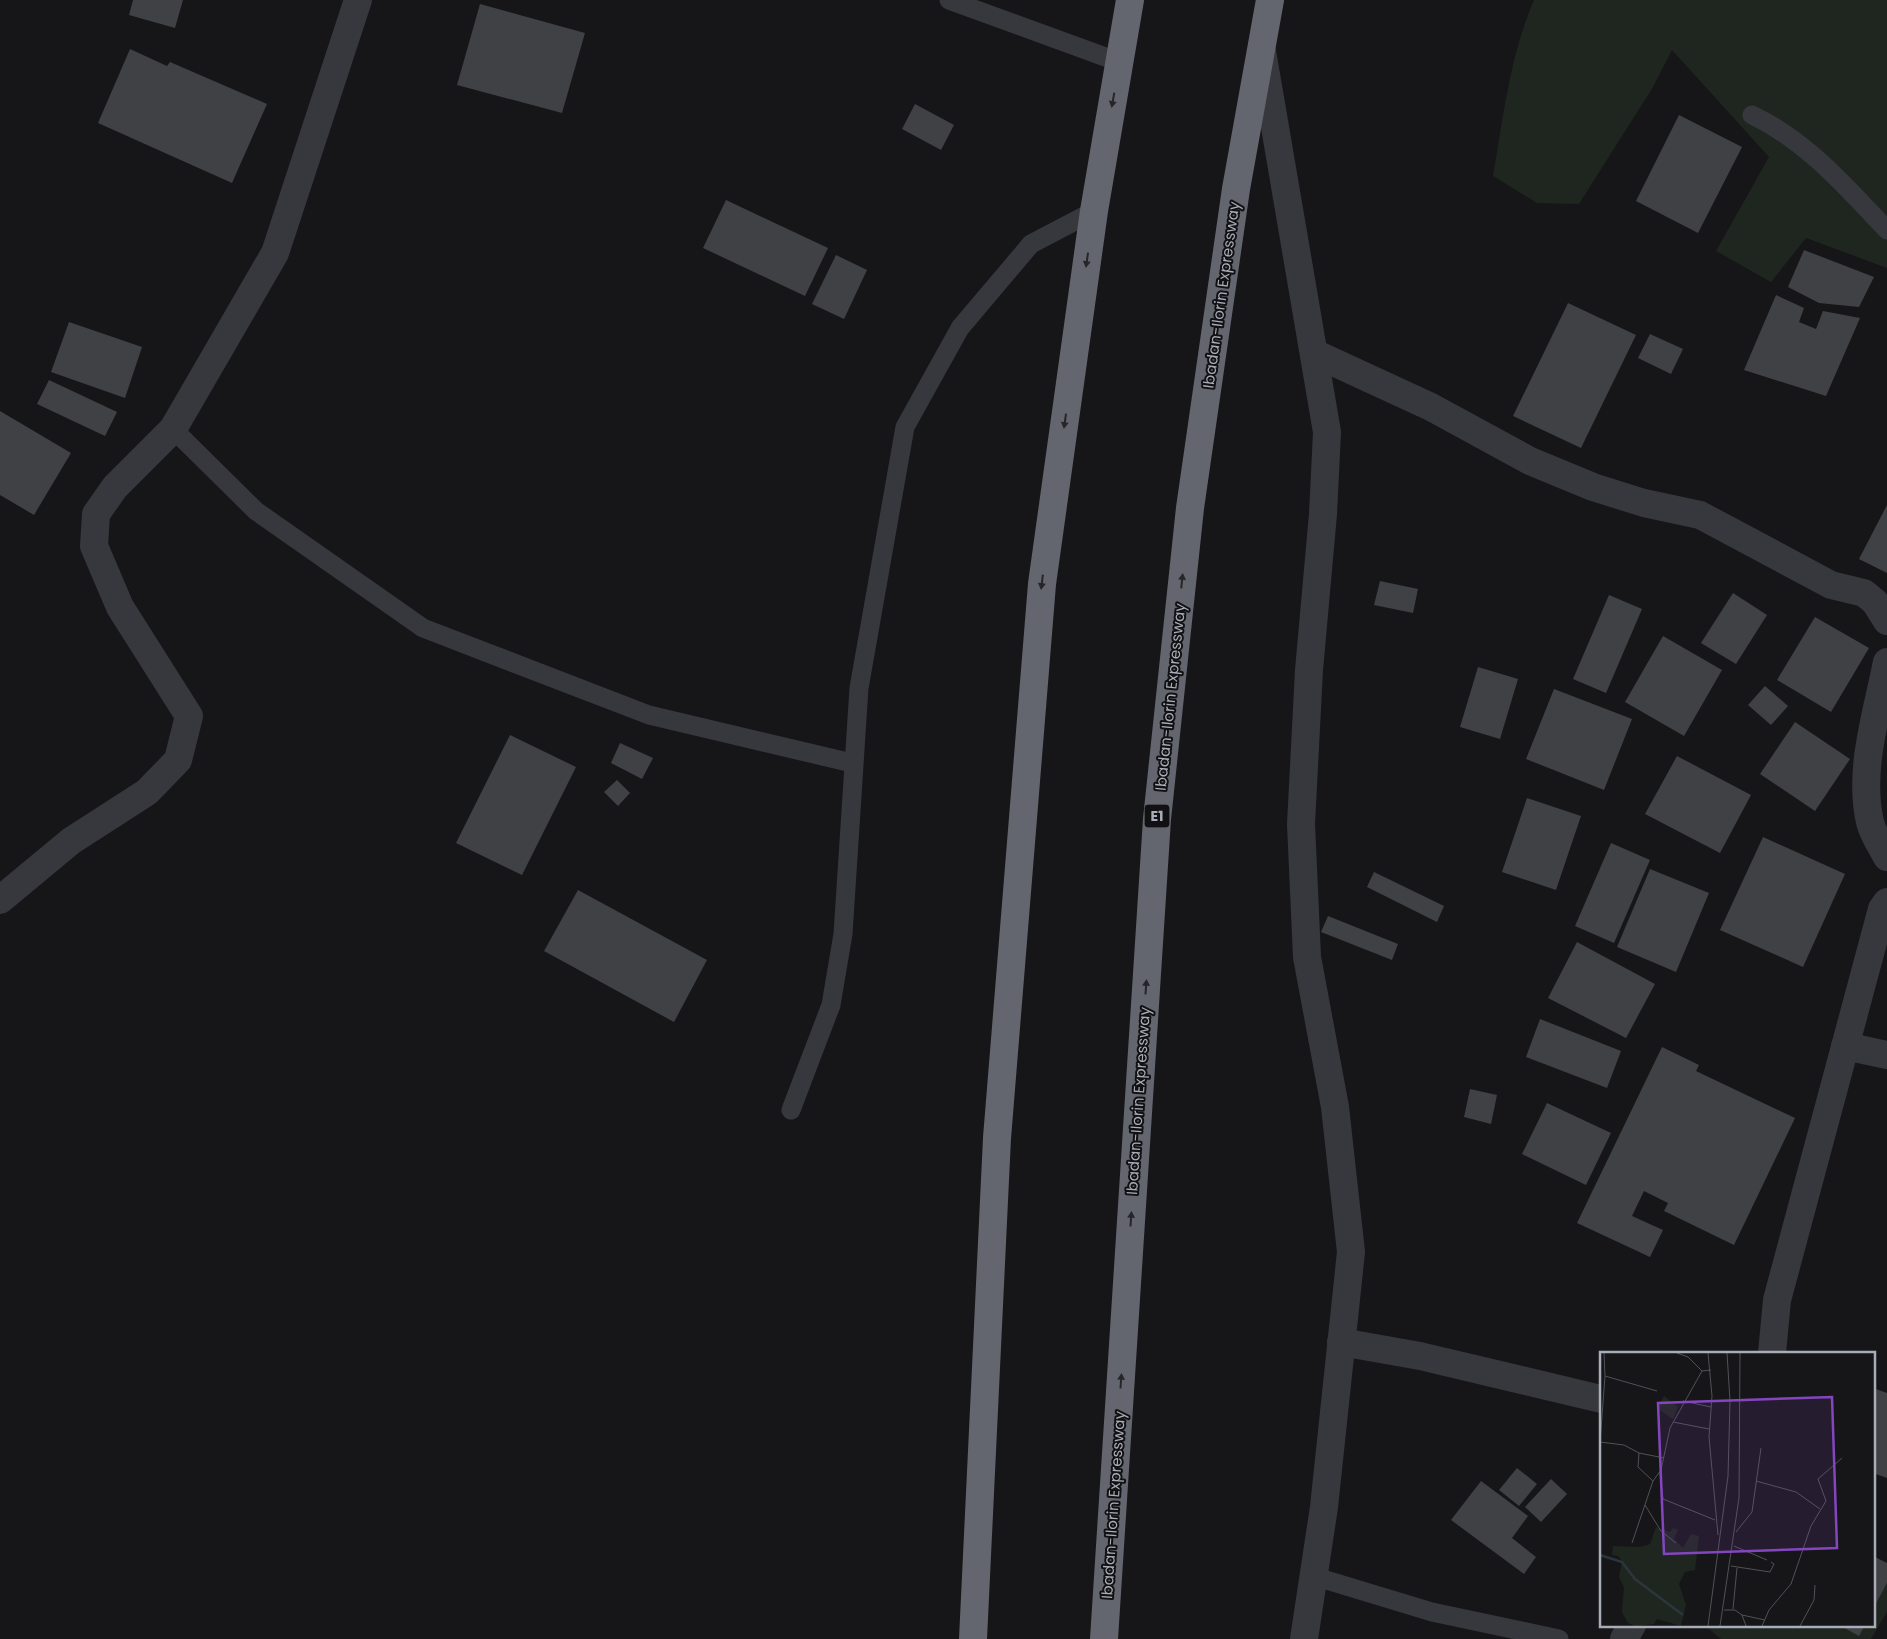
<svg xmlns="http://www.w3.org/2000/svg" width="1887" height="1639" font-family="Poppins,sans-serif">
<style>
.green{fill:#1e261f}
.building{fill:#404145}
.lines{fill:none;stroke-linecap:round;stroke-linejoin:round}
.lane{stroke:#37383d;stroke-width:19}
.street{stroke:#37383d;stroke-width:28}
.highway{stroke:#63666e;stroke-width:28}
.oneway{fill:#26262a}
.labels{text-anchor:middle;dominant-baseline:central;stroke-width:4;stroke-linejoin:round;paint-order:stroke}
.shield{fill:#111113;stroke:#7b7e86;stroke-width:1}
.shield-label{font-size:14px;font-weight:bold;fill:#a8adb8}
.street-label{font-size:15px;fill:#a8adb8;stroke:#111113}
.inset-river{fill:none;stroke:#2c353c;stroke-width:2.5}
.inset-road{fill:none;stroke:#505258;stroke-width:1}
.view{fill:#8446be;fill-opacity:0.15;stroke:#8446be;stroke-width:2.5}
.inset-edge{fill:none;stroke:#a8adb8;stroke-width:2.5}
</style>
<rect width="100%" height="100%" fill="#161618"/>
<!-- green -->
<g class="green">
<path d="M1534 0H1887V268L1806 238 1771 282 1716 251 1769 157 1672 50 1653 87 1579 204 1537 203 1493 176C1503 118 1510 55 1534 0Z"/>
<polygon points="1873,1565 1887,1575 1887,1612 1871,1639 1721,1639 1704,1625 1873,1625"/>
</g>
<!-- building -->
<g class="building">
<polygon points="133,0 183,0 175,28 129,15"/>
<polygon points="480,4 585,33 562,113 457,85"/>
<polygon points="130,49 167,66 170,62 267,104 232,183 98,123"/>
<polygon points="915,104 954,125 941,150 902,129"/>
<polygon points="1679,115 1742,147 1698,233 1636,201"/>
<polygon points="726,200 828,248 805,296 703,248"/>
<polygon points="1804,250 1874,277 1859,307 1819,303 1788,287"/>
<polygon points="836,255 867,270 844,319 812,304"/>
<polygon points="1776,295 1804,308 1799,322 1816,329 1823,311 1860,318 1826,396 1744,370"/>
<polygon points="1568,303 1636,335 1581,448 1513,416"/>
<polygon points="69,322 142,347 125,398 51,372"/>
<polygon points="1650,334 1683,349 1671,374 1638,358"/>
<polygon points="49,380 117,412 105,436 37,404"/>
<polygon points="0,411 71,453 34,515 0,495"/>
<polygon points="1887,505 1887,573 1859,559"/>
<polygon points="1380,581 1418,589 1413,613 1374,605"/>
<polygon points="1733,593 1767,615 1736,664 1701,643"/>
<polygon points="1609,595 1642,609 1606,693 1573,679"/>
<polygon points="1815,617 1869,648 1831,712 1777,680"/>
<polygon points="1663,636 1722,670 1684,736 1625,702"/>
<polygon points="1478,667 1518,679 1500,739 1460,727"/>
<polygon points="1765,686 1788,706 1771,725 1748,705"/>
<polygon points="1554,689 1632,719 1604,790 1526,759"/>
<polygon points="1795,722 1850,759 1815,811 1760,774"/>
<polygon points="510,735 576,767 522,875 456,843"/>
<polygon points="620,743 653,758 642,779 611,763"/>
<polygon points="1677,756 1751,795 1720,853 1645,814"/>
<polygon points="617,780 630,793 618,806 604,792"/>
<polygon points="1527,798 1581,816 1556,890 1502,872"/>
<polygon points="1763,837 1845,874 1803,967 1720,930"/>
<polygon points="1611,843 1650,860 1614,943 1575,926"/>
<polygon points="1650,869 1709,893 1676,972 1617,947"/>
<polygon points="1374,872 1444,906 1437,922 1367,887"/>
<polygon points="578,890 707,960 674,1022 544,951"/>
<polygon points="1328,916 1398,944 1392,960 1321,932"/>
<polygon points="1577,942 1655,984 1626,1038 1548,998"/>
<polygon points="1540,1019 1621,1051 1607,1088 1526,1057"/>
<polygon points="1662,1047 1699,1065 1696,1071 1795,1118 1734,1245 1664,1211 1668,1203 1644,1191 1632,1216 1663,1230 1650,1257 1577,1223"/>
<polygon points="1470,1089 1497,1095 1491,1124 1464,1117"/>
<polygon points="1547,1103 1611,1133 1586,1185 1522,1154"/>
<polygon points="1873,1388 1887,1393 1887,1478 1873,1473"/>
<polygon points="1517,1468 1537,1484 1519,1506 1499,1490"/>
<polygon points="1551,1479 1567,1494 1541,1522 1525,1507"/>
<polygon points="1481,1481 1528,1516 1512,1538 1536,1557 1524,1574 1451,1520"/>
<polygon points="1873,1556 1887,1563 1887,1583 1873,1609"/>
<polygon points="1839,1625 1865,1625 1859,1636"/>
</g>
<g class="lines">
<!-- lane -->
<g class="lane">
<polyline points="949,0 1119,62"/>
<path d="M1752 115C1807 141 1846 187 1887 230"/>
<polyline points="173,429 256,511 423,628 649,715 852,763"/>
<polyline points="791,1110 831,1005 843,934 859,688 905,427 960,328 1031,244 1094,211"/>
<polyline points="1313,1576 1432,1612 1559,1639"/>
</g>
<!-- street -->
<g class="street">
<polyline points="1262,51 1327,432 1323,514 1309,670 1301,824 1307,957 1335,1107 1351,1252 1324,1507 1304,1639"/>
<polyline points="1314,353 1431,407 1530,461 1593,487 1644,503 1700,515 1831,585 1864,593 1875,602 1887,621"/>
<path d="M1887 662C1877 713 1858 770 1870 822 1873 834 1881 846 1887 857"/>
<polyline points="0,900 71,841 147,792 178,760 189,716 120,607 94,546 96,514 115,487 173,429 275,253 358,0"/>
<polyline points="1845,1046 1887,1055"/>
<polyline points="1341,1342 1420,1356 1601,1399"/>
<polyline points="1772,1353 1777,1300 1882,909 1887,902"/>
<polyline points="1624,1639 1632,1625"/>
</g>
<!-- highway -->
<g class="highway">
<polyline points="973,1639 997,1138 1042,584 1094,211 1130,0"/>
<polyline points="1104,1639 1157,819 1190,508 1236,189 1270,0"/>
</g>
</g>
<!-- one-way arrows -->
<defs><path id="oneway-solid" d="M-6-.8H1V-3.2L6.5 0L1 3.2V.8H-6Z" transform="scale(1.25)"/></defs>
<g class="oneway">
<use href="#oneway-solid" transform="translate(1113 100) rotate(100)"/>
<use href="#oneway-solid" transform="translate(1087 260) rotate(98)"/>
<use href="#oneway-solid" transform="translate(1065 421) rotate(98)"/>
<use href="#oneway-solid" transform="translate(1182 581) rotate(-84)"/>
<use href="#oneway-solid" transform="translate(1042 582) rotate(97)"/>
<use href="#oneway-solid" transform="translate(1146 987) rotate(-86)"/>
<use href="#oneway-solid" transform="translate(1131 1219) rotate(-86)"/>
<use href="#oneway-solid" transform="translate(1121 1381) rotate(-86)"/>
</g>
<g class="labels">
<!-- shield labels -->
<rect class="shield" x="1144.5" y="804.5" width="25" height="23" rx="4"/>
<g class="shield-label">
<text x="1157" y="816">E1</text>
</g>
<!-- street labels -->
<g class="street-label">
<text transform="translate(1221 295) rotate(-82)">Ibadan-Ilorin Expressway</text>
<text transform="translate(1170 697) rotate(-84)">Ibadan-Ilorin Expressway</text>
<text transform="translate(1138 1101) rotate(-86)">Ibadan-Ilorin Expressway</text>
<text transform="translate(1113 1505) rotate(-86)">Ibadan-Ilorin Expressway</text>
</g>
</g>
<!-- overview -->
<g transform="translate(1600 1352)">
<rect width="275" height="275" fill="#161618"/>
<path d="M64 44 78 55 73 67 57 56ZM56 175 70 180 73 176 78 178 74 187 83 196 91 182 99 184 95 218 85 220 79 232 86 253 81 274 57 267 54 272 35 274 28 271 22 260 24 235 19 225 22 209 18 204 12 203 13 194 40 195 50 192Z" fill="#1e261f"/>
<path class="inset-river" d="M0 203 22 210 35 227 83 263"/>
<path class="inset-road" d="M77 1 88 5 102 19M108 1 112 44 109 85 118 183M5 24 57 39M83 49 111 55M73 70 109 77M0 90 24 93 39 101 38 115 53 129M0 91 5 24 4 1M39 101 64 106M60 121 63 147 115 168M156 129 196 140 220 157M45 153 61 179 76 191M136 180 152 160 161 96M32 191 53 129 61 118 70 76 102 19 111 18M134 194 167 208M131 214 170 220 174 212 171 210M133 257 137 216M124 258H135L142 263 146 274M142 263 165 268M108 274 128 124 130 49 127 1M120 274 139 146 140 1M162 274 169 258 191 232 211 174 226 149 218 127 242 106M200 274 214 248 215 233"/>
<path class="view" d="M232 45 237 196 64 202 58 51Z"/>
<rect width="275" height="275" class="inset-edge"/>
</g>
</svg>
